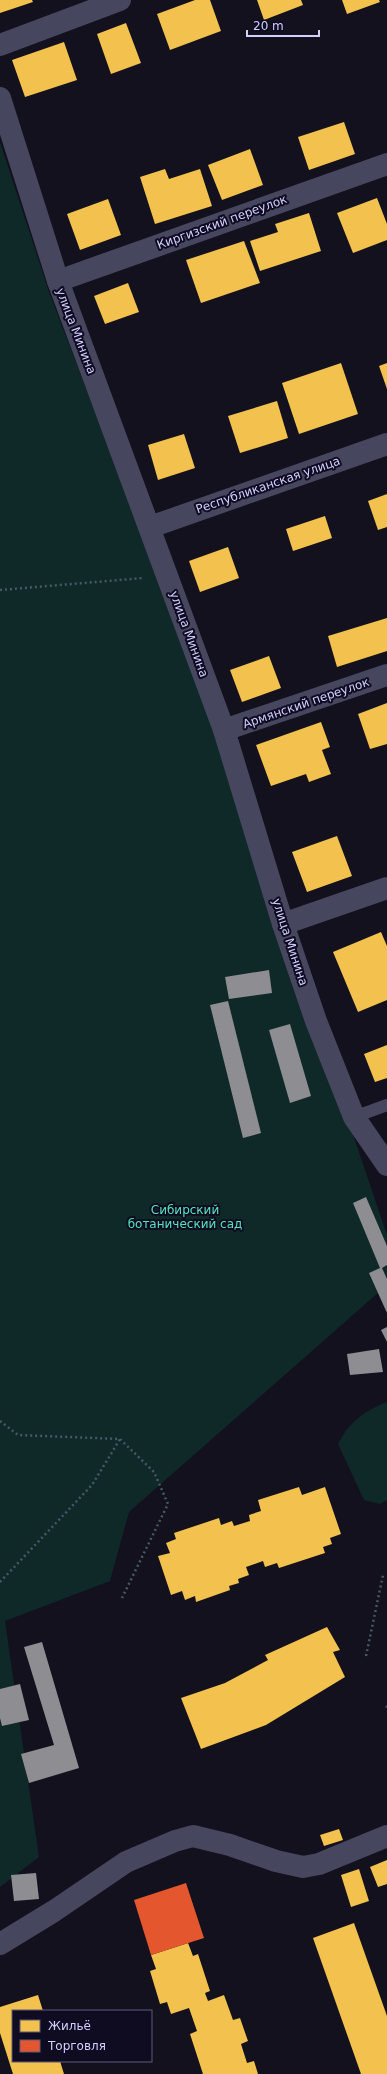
<svg xmlns="http://www.w3.org/2000/svg" width="387" height="2074" font-family="'DejaVu Sans',sans-serif">
<style>
.green{fill:#0f2828}
.homes{fill:#f2c14e}
.shops{fill:#e4572e}
.industry{fill:#8d8d92}
.lines{fill:none;stroke-linecap:round;stroke-linejoin:round}
.path{stroke:#475867;stroke-width:2.5;stroke-dasharray:2 3;stroke-linecap:butt}
.service{stroke:#46465e;stroke-width:12}
.minor{stroke:#46465e;stroke-width:22}
.tertiary{stroke:#46465e;stroke-width:22}
.labels{text-anchor:middle;dominant-baseline:central;stroke-width:4;stroke-linejoin:round;paint-order:stroke}
.street-label{font-size:12px;fill:#d2ceff;stroke:#0f0c22}
.park-label{font-size:12px;fill:#54e4bb;stroke:#0f0c22}
</style>
<rect width="100%" height="100%" fill="#12111d"/>
<!-- green -->
<g class="green">
<polygon points="0,142 48,289 217,732 387,1235 387,1285 129,1512 110,1581 5,1621 39,1857 0,1887"/>
<path d="M387 1402V1500L380 1504 364 1500 338 1444C349 1422 364 1411 387 1402Z"/>
</g>
<!-- homes -->
<g class="homes">
<polygon points="0,0 32,0 33,2 0,13"/>
<polygon points="195,0 210,0 221,31 170,50 157,14"/>
<polygon points="257,0 301,0 303,5 264,20"/>
<polygon points="342,0 379,0 380,2 347,14"/>
<polygon points="126,23 141,63 111,74 97,34"/>
<polygon points="64,42 77,80 25,97 12,60"/>
<polygon points="344,122 355,154 309,170 298,137"/>
<polygon points="250,149 263,185 222,200 208,165"/>
<polygon points="165,169 169,179 200,169 212,206 155,224 140,177"/>
<polygon points="377,198 387,224 387,240 353,253 337,213"/>
<polygon points="108,199 121,235 80,250 67,214"/>
<polygon points="309,213 321,251 260,271 250,241 278,232 275,224"/>
<polygon points="244,241 260,283 201,303 186,260"/>
<polygon points="128,283 139,312 105,324 94,296"/>
<polygon points="341,363 358,414 299,434 282,383"/>
<polygon points="387,363 387,389 379,366"/>
<polygon points="277,401 288,438 240,453 228,416"/>
<polygon points="184,434 195,468 158,480 148,445"/>
<polygon points="387,494 387,527 378,530 368,501"/>
<polygon points="325,516 332,538 293,551 286,529"/>
<polygon points="228,547 239,578 200,592 189,561"/>
<polygon points="387,618 387,651 337,667 328,636"/>
<polygon points="269,656 281,688 242,702 230,670"/>
<polygon points="387,703 387,744 370,749 358,714"/>
<polygon points="321,722 330,747 322,750 331,774 309,782 306,774 271,786 256,745"/>
<polygon points="337,836 352,876 307,892 292,852"/>
<polygon points="381,932 387,946 387,1000 358,1012 333,952"/>
<polygon points="387,1045 387,1078 375,1082 364,1054"/>
<polygon points="299,1487 302,1495 325,1487 341,1534 330,1538 332,1544 323,1547 325,1553 279,1568 277,1563 265,1567 263,1561 246,1567 249,1575 238,1579 239,1583 229,1586 230,1590 196,1602 195,1596 185,1600 182,1591 171,1595 158,1556 170,1553 166,1543 176,1539 174,1533 219,1518 221,1525 232,1521 234,1526 250,1521 249,1515 261,1511 258,1500"/>
<polygon points="327,1627 340,1650 333,1652 345,1677 266,1725 201,1749 181,1698 225,1683 268,1660 265,1655"/>
<polygon points="339,1829 343,1840 324,1846 320,1835"/>
<polygon points="387,1860 387,1884 378,1887 370,1867"/>
<polygon points="359,1869 369,1901 351,1907 341,1875"/>
<polygon points="354,1923 387,2016 387,2074 361,2074 313,1938"/>
<polygon points="188,1943 193,1956 198,1954 210,1991 205,1993 208,2001 224,1995 233,2020 240,2018 248,2041 241,2044 247,2063 254,2061 258,2074 203,2074 190,2034 197,2031 189,2008 171,2014 167,2002 160,2004 150,1971 156,1969 151,1955"/>
<polygon points="38,1995 43,2011 13,2011 13,2061 60,2061 64,2074 13,2074 0,2033 0,2007"/>
</g>
<!-- shops -->
<polygon class="shops" points="186,1883 204,1938 151,1955 134,1900"/>
<!-- industry -->
<g class="industry">
<polygon points="269,970 272,993 229,999 225,977"/>
<polygon points="228,1001 261,1133 243,1138 210,1005"/>
<polygon points="290,1024 311,1096 290,1103 269,1030"/>
<polygon points="366,1197 387,1246 387,1265 382,1268 387,1279 387,1313 369,1273 380,1268 353,1203"/>
<polygon points="387,1327 387,1342 381,1330"/>
<polygon points="379,1349 383,1372 350,1375 347,1354"/>
<polygon points="42,1642 79,1768 29,1783 21,1754 54,1745 24,1647"/>
<polygon points="20,1684 29,1720 2,1726 0,1718 0,1689"/>
<polygon points="36,1873 39,1899 14,1901 11,1875"/>
</g>
<g class="lines">
<!-- path -->
<g class="path">
<polyline points="0,590 143,578"/>
<polyline points="0,1421 18,1435 120,1439 154,1472 168,1504 122,1598"/>
<polyline points="0,1582 92,1485 120,1439"/>
<polyline points="366,1656 383,1575"/>
<polyline points="386,1706 387,1707"/>
</g>
<!-- service -->
<polyline class="service" points="354,1117 387,1105"/>
<!-- minor -->
<g class="minor">
<polyline points="0,45 120,0"/>
<polyline points="0,98 58,281 224,730 283,924 316,1021 354,1117 387,1165"/>
<polyline points="58,281 387,164"/>
<polyline points="150,527 387,444"/>
<polyline points="224,730 387,675"/>
<polyline points="283,924 387,888"/>
</g>
<!-- tertiary -->
<polyline class="tertiary" points="0,1944 54,1911 126,1862 175,1841 193,1836 230,1845 276,1861 303,1867 319,1864 387,1836"/>
</g>
<g class="labels">
<!-- street labels -->
<g class="street-label">
<text transform="translate(222 222) rotate(-20)">Киргизский переулок</text>
<text transform="translate(76 331) rotate(69)">улица Минина</text>
<text transform="translate(268 485) rotate(-19)">Республиканская улица</text>
<text transform="translate(189 634) rotate(70)">улица Минина</text>
<text transform="translate(306 703) rotate(-19)">Армянский переулок</text>
<text transform="translate(290 942) rotate(72)">улица Минина</text>
</g>
<!-- park labels -->
<g class="park-label">
<text x="185" y="1210">Сибирский<tspan x="185" dy="14">ботанический сад</tspan></text>
</g>
</g>
<!-- legend -->
<rect x="12" y="2010" width="140" height="52" fill="#0f0c22" stroke="#5d5a7a"/>
<rect x="20" y="2020" width="20" height="12" fill="#f2c14e" stroke="#5d5a7a"/>
<text x="48" y="2030" font-size="12" fill="#d2ceff">Жильё</text>
<rect x="20" y="2040" width="20" height="12" fill="#e4572e" stroke="#5d5a7a"/>
<text x="48" y="2050" font-size="12" fill="#d2ceff">Торговля</text>
<!-- scale -->
<path d="M247 30v6h72v-6" fill="none" stroke="#d2ceff" stroke-width="2"/>
<text x="253" y="30" font-size="12" fill="#d2ceff" stroke="#0f0c22" stroke-width="3" paint-order="stroke">20 m</text>
</svg>
